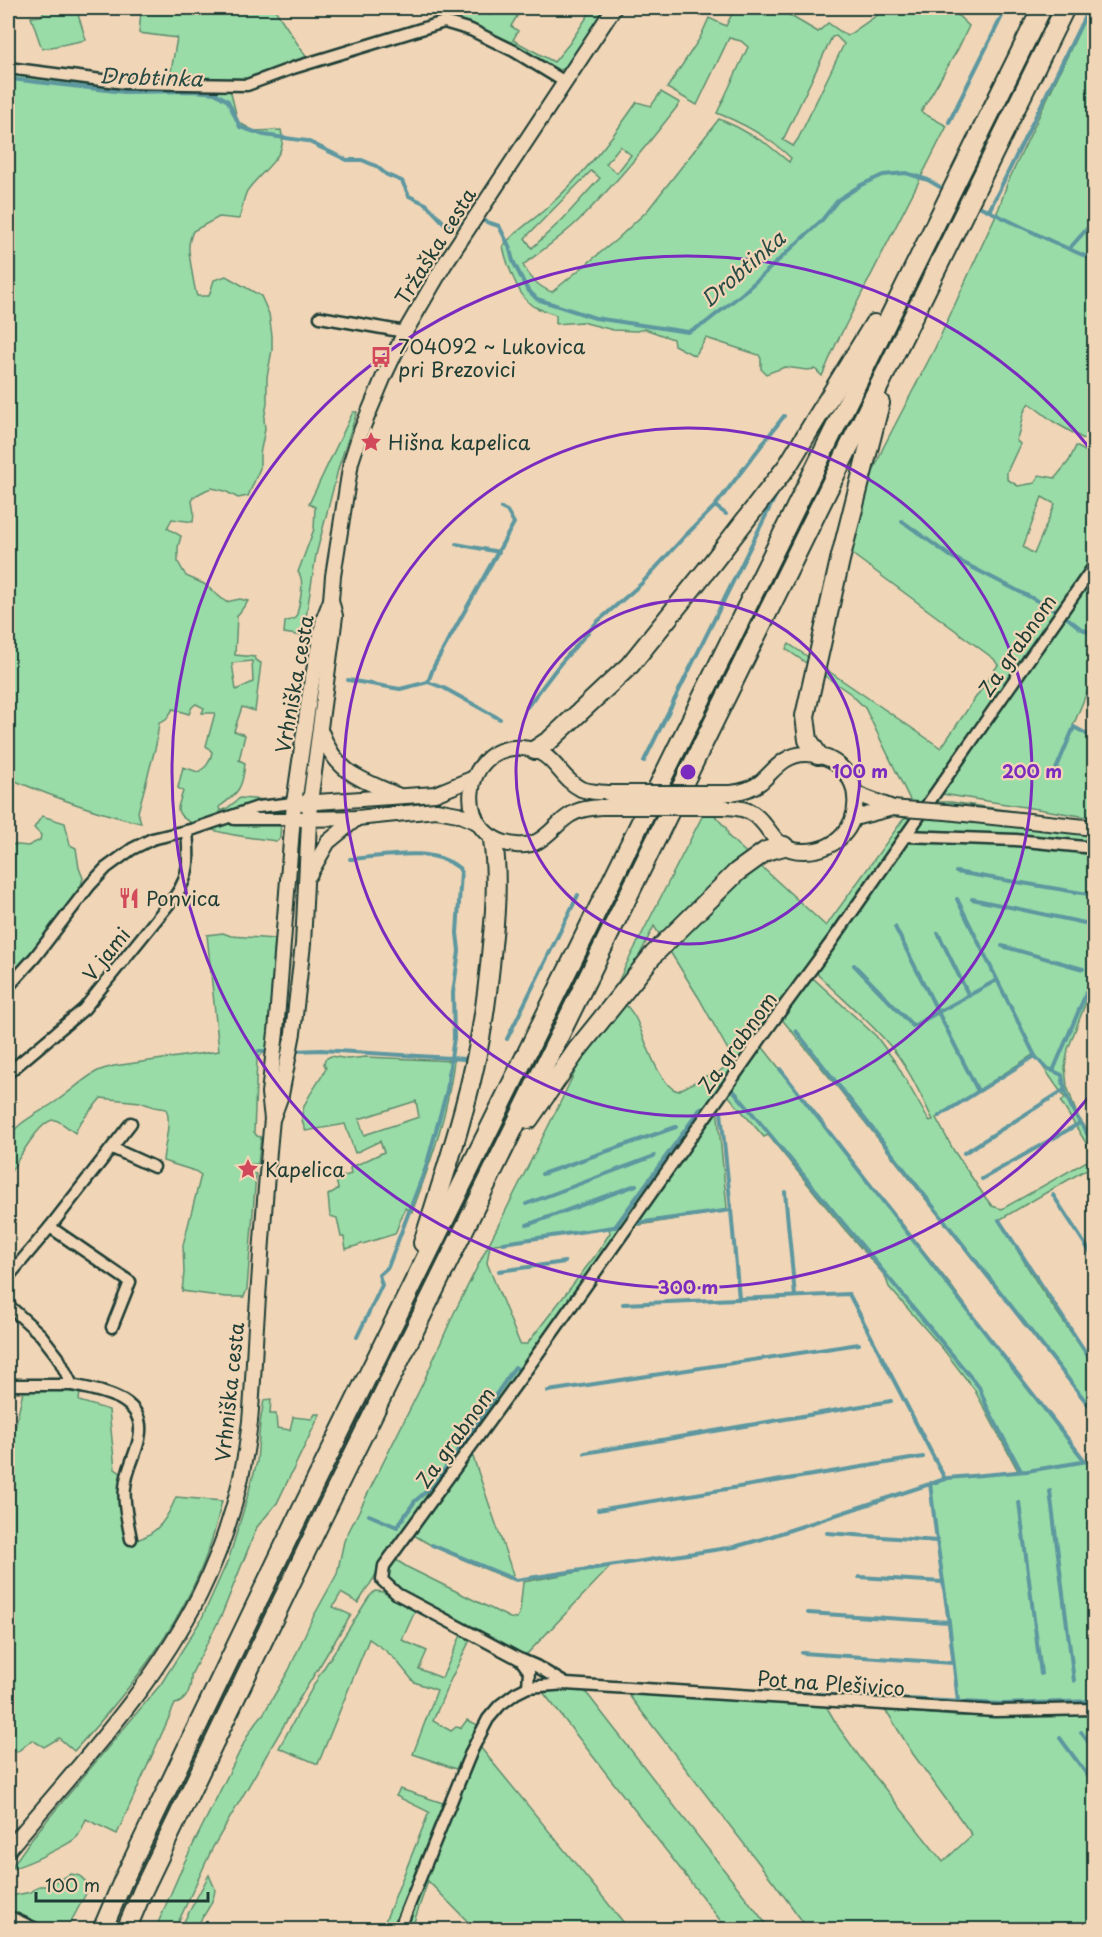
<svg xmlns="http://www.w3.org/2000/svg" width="1102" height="1937" font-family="'Playpen Sans',sans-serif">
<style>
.green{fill:#9adca7;stroke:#5c8c6e;stroke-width:1.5;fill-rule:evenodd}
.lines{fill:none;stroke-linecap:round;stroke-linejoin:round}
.stream{stroke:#5d979f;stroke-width:4}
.street-casing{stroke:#1f3d34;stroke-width:15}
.secondary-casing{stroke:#1f3d34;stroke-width:18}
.highway-casing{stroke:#1f3d34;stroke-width:22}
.street{stroke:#f0d6b7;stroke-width:10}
.secondary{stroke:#f0d6b7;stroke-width:14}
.highway{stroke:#f0d6b7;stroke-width:18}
.secondary-bridge-casing{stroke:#1f3d34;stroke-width:18;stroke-linecap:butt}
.secondary-bridge{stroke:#f0d6b7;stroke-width:14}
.ring{fill:none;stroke:#7b2cbf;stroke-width:3}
.labels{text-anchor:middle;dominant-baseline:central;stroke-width:4.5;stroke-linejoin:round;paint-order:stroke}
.street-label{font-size:20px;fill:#1f3d34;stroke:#f0d6b7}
.poi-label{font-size:20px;fill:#1f3d34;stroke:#f0d6b7;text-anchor:start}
.water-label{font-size:21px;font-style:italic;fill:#294c46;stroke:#f0d6b7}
.centre{fill:#7b2cbf;stroke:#f0d6b7;stroke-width:3}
.ring-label{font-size:18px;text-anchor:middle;font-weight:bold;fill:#7b2cbf;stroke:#f0d6b7;stroke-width:4.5;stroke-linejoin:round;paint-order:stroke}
</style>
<rect width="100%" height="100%" fill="#f0d6b7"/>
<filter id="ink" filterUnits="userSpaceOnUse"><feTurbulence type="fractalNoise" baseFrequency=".0167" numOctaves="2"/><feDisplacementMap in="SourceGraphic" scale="12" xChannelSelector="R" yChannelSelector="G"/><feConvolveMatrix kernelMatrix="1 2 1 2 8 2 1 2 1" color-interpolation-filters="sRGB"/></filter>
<g filter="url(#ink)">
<!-- green -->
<g class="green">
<polygon points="46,8 76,8 86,40 42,49 31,17 41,16"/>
<polygon points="133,8 274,8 307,58 293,62 245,81 173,81 170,77 177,38 139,33 141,12 134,10"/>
<polygon points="445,8 479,8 478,10 490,15 495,8 522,8 511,26 518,31 513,40 554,62 569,44 593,8 605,8 564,69 558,70 479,28 462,21 445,17"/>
<path d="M735 8H777L818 32 828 23 847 36 880 13 877 8H950L969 26 958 49 921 112 947 126 836 344 822 376 815 369 807 370 785 367 766 374 761 369V359L759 355 706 338 695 356 674 345 673 339 645 329 637 331 613 330 582 322 556 324V315C549 312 540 310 533 306 519 298 506 262 503 246 516 230 534 220 549 206 583 175 611 140 637 102L651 106 661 92 680 103C648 144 615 185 577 222 560 238 541 251 523 265 530 278 538 287 552 292L616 240 647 211 719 119 737 127 767 144 789 162 791 158C770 138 745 124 717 113L748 47 741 41 729 38 697 105 667 88 700 38 709 18 726 26ZM836 36 844 44 798 139 793 146 783 140 832 37ZM620 146 631 155 617 173 606 164ZM591 171 600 178 563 219 532 248 525 238Z"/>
<path d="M1090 8H1094V445L1054 422 1029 403C1019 416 1023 425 1016 440L1020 444 1007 472V479L1018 486 1035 483 1039 475 1055 478 1069 461 1076 446 1094 456V558L442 1482 385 1555 374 1578 358 1603 341 1593 333 1607 351 1615 298 1701 213 1847 175 1929 155 1930 185 1861 249 1733 255 1724 264 1713 289 1670 311 1621 337 1574 344 1541 422 1385 454 1313 559 1105 628 961 707 807 726 828 729 837 826 926 913 806 865 708 851 694 786 649 789 644 941 748 998 665 994 659 844 548 860 497 871 477 883 448 935 348 999 208 1007 184ZM1042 497 1055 504 1034 554 1023 547ZM654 926 699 998 733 1059 718 1073 706 1076 678 1091C658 1086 645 1037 636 1019 632 1011 625 1004 619 997ZM609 1228 610 1233 595 1256 527 1344H520L487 1263 490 1245 526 1239Z"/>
<path d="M8 73 230 89 238 122 254 131 281 130C282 134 283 140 282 145 279 161 256 177 247 191 242 201 243 209 239 219L219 217 193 231C191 236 189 241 189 246 188 251 195 292 197 296H209L214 280 226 276 261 296 269 314 272 336V350L267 377V404L264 419 265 429 260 454V468L248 496 238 498 225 491 212 488 206 490 193 497 192 501 194 513 193 522 172 519 167 528 181 536 178 547V562L186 576 204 584 226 602 240 599 248 601 237 616 235 655 255 657V660L261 663 255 711 242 707 234 731 245 735 239 760 245 763C243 787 239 793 219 807L220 811 226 809 240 798 282 801 280 838 277 841C259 839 179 830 178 809 178 804 182 796 183 791L178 788 183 767 198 772C207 767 210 762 212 752L206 746 215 713H202L204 708 196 704 192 707 189 714 173 709 166 720 159 723 156 745 138 812 141 823C95 813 51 796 8 778ZM252 661 253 682 236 690 232 663Z"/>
<path d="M353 412H357L339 466 316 555 303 636 284 633 285 622 296 618C299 606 306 581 298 572L314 529 315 507 309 504Z"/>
<polygon points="1094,572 1094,675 1073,726 1094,739 1094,818 942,794 941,790"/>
<path d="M935 802H951L1094 823V981L1068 1049 1065 1067 1067 1086 1077 1115 1094 1140V1156L1061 1102 1065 1098 1034 1054 936 1118 954 1151 985 1197 992 1206 1002 1209 1094 1157V1165L999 1220 1039 1286 1094 1366V1413L839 1089 780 1017 808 979H814L876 1036 896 1063 929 1121 933 1120C921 1096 909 1068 891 1047 869 1020 842 999 818 975L817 966Z"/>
<polygon points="42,816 65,823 70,845 76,848 79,868 83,878 80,889 33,953 8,982 8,844 28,846 40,840 41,835 34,828"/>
<path d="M223 933 231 936 275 939 267 1053H263L257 1059 254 1132 257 1136 261 1137 258 1164H242L241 1171 256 1174 247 1289 244 1297H226L182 1291 184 1273 183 1245 201 1175 195 1171 163 1161C164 1146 172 1121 166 1109L154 1107 140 1102 101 1098 80 1123 75 1133C69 1129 62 1122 55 1120 40 1118 16 1164 8 1176V1141C14 1122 42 1112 58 1100 71 1091 82 1080 96 1072 101 1069 108 1068 114 1066L219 1051 207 935Z"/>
<polygon points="761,1045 952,1287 1005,1360 1083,1460 1094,1459 1094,1705 1012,1706 958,1702 930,1483 945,1479 1018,1471 974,1389 943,1349 889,1287 885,1276 841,1225 768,1135 764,1137 726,1093"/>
<path d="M331 1056 348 1059 366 1057 454 1061C448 1113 431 1162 412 1212L405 1208 395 1234 346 1249 344 1237H341L337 1218 330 1216 328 1195 338 1189 336 1179 351 1174 350 1168 384 1152 380 1141 355 1153 345 1124 306 1131C292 1108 318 1088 326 1068L324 1064 325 1059ZM416 1101 419 1117 364 1135 359 1119Z"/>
<polygon points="717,1107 727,1208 724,1211 640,1225 634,1225"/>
<path d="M24 1387 80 1391 79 1401 109 1410 115 1469 124 1475 136 1540C158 1534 168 1517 176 1497L222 1501C219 1513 216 1525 213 1536 188 1618 131 1689 74 1751L59 1738 44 1747 32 1740 17 1752 8 1744V1461Z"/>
<path d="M271 1399 270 1414H276L277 1428 290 1430 293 1417 312 1419 315 1414H320L277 1503 257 1527 222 1614 191 1675C192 1686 187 1702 175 1704L117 1834 86 1819C84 1824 81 1832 77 1837 69 1845 22 1867 11 1868L32 1838 161 1684 201 1620 229 1558 243 1512 257 1462 260 1423 264 1400Z"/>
<polygon points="472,1454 513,1574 509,1579 434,1547 412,1534"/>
<polygon points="393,1558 407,1567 510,1618 517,1619 520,1611 523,1582 611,1566 524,1657 414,1601 390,1582 387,1574"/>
<polygon points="375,1591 383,1592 415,1611 402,1640 427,1651 419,1669 442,1678 462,1633 471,1638 449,1683 433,1721 451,1731 456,1727 461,1728 467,1720 478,1725 456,1769 413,1754 437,1690 414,1682 396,1660 385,1650 369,1639 318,1764 279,1748 320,1674 369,1597"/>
<polygon points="564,1690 585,1691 770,1929 727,1929 543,1692"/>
<polygon points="628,1694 826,1706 839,1728 859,1756 943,1862 972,1835 913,1754 889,1715 884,1710 956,1716 1094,1715 1094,1929 808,1929 775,1884"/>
<polygon points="480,1747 629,1929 475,1929 428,1881 414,1922 421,1929 404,1930"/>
<polygon points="400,1789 443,1803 392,1929 382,1929 429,1812 396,1796"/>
<polygon points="71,1874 80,1876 90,1886 67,1929 54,1929 8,1910 11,1896 31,1892 39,1886 46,1886"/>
<path d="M209 1875 215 1889C214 1904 202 1917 195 1929H180Z"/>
</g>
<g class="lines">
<!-- stream -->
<g class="stream">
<polyline points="8,80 11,79 124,92 195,91 215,93 228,101 240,127 264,135 307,141 347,160 362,160 376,166 387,175 402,181 409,196 426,204 446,225 460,223"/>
<polyline points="949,122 1006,8"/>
<polyline points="981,207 1051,241 1094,260"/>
<polyline points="989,211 1089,8"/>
<polyline points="484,221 499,226 509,246 513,261 527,289 537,299 595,318 688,332 704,324 742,294 822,220 838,200 861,185 883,175 906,173 928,180 940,187"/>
<polyline points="1069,249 1094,221"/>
<polyline points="715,506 784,416"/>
<polyline points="902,521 950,556 1061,613 1080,628 1094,635"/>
<polyline points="456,544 499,552"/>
<polyline points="348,680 400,689 428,682 444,688 500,719"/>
<polyline points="428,682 434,666 514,523 507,511 501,508"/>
<polyline points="527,707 560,664 597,622 641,584 684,537 715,506 726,514"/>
<polyline points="644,761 777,493"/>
<polyline points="1054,774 1074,727 1094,738"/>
<polyline points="956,872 1094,895"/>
<path d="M957 899 1035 1056 1045 1067 1062 1075C1066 1104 1078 1120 1094 1144"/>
<polyline points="972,899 1094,925"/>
<polyline points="895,927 978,1091"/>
<polyline points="938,933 969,996"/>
<polyline points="1002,946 1083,969"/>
<polyline points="854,965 913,1026 997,980"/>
<polyline points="796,1031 1094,1412"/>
<polyline points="507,1039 578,895"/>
<polyline points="259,1051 270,1051"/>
<path d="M293 1051 321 1050 451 1058 454 1038 453 993 459 951 457 933 461 872 459 868C430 845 385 857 350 859"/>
<polyline points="780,1069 1085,1461"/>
<polyline points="1053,1071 1094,975"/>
<polyline points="733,1090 979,1387 987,1407 1021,1471"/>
<polyline points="721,1112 731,1210"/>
<polyline points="939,1116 1035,1056"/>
<polyline points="964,1153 1064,1090"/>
<polyline points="542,1174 676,1127"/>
<polyline points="982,1179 1080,1123"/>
<polyline points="785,1192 795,1296"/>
<polyline points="1053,1195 1094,1258"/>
<polyline points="526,1204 654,1156"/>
<polyline points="999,1220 1094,1365"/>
<polyline points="637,1223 731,1210 739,1299"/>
<polyline points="527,1225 636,1185"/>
<polyline points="615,1227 701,1108"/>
<polyline points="503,1243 621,1226"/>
<polyline points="499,1271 565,1262"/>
<polyline points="623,1304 849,1294 945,1479"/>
<polyline points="357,1337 382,1285 379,1275 388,1267 426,1167 447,1090 451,1058 464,1059"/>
<polyline points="548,1391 859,1344"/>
<polyline points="585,1453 891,1401"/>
<polyline points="930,1483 937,1541 949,1622 958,1702"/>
<polyline points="1050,1491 1074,1681"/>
<polyline points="1019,1502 1041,1674"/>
<polyline points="598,1510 923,1457"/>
<polyline points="369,1515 397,1527 415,1501 434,1485 515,1367 519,1370"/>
<polyline points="827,1533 937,1541"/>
<polyline points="432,1545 516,1580 734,1547 769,1537 948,1478 1027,1471 1094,1460"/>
<polyline points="859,1577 943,1582"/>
<polyline points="808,1613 949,1622"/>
<polyline points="802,1653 953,1663"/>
<polyline points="777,1692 1002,1704 1094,1701"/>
<polyline points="1081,1732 1094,1750"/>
<polyline points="1060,1738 1094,1784"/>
</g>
<defs>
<g id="street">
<polyline points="8,68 125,83 247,85 293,68 444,22 471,30 514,51 565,82"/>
<polyline points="320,317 405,332"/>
<polyline points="234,819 293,819"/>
<polyline points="905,836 1016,840 1094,848"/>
<polyline points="8,987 35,957 90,885 106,868 132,849 152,839 194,829 258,807 294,803"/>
<path d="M8 1073 84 1009 176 895C191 873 189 857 187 831"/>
<polyline points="112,1148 154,1167"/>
<polyline points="50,1227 130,1282 112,1327"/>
<polyline points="8,1277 50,1227 131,1123"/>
<polyline points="8,1305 41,1335 58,1357 72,1385 8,1385"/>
<path d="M72 1385C101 1392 148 1397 139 1439 136 1455 126 1470 125 1488 123 1504 128 1522 131 1539"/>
<polyline points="522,1660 536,1666 566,1684"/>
<polyline points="528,1687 529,1671 521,1660 397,1594 382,1580 384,1566 522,1376 771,1024 832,941 1094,566"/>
<polyline points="8,1916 38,1930"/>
<polyline points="399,1930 472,1750 488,1719 500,1705 516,1693 528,1687 566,1684 995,1711 1094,1709"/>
</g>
<g id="secondary">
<path d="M322 734C337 774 361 779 397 795"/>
<polyline points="856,794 893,808 903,809"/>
<polyline points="302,803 435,794 474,778"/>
<path d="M601 807C590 808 579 809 570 815 551 827 543 848 516 845 451 839 460 744 522 748 555 750 557 777 581 789 588 792 599 792 608 793"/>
<path d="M725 807C736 808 746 808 755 815 773 829 774 852 805 851 872 849 872 755 806 754 785 754 775 769 761 782 753 788 741 792 731 793"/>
<polyline points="946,812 1094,828"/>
<polyline points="854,818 893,808"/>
<polyline points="301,819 357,818 436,810 458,814 477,822"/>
<polyline points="309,875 328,842 357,818"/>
<polyline points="273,1117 281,1095 293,1033 303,944 310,802 335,616 331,600"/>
<path d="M8 1850C75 1769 152 1690 200 1594 226 1541 244 1480 250 1421 253 1389 254 1358 256 1326 261 1257 265 1188 272 1119L269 1093 276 1032 294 803 310 692 324 618 331 600 333 576 351 462 361 431 384 376 405 332 444 265 614 8"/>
</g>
<g id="highway">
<polyline points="535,750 550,740 630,665 713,562 788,465 874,324"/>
<polyline points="818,755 808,740 805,716 840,560 880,403"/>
<polyline points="529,1119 577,1050 654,954 737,872 766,851 784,846"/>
<path d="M423 1243C443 1179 465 1115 478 1049 485 1014 489 979 492 945 496 909 498 874 493 840"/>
<polyline points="102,1930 123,1881 302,1509 1042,8"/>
<polyline points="126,1930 143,1890 322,1518 1065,8"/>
</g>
</defs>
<!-- street casing -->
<use href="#street" class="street-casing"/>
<!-- secondary casing -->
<use href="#secondary" class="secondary-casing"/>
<!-- highway casing -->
<use href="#highway" class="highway-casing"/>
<!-- street -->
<use href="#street" class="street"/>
<!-- secondary -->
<use href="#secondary" class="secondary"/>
<!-- highway -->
<use href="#highway" class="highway"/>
<defs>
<g id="secondary-bridge">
<polyline points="608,793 731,793"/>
<polyline points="601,807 725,807"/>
<polyline points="903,809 946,812"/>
</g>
</defs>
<!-- secondary-bridge casing -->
<use href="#secondary-bridge" class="secondary-bridge-casing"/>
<!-- secondary-bridge -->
<use href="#secondary-bridge" class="secondary-bridge"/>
</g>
</g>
<!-- distance rings -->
<g class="ring">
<circle cx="688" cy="772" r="172"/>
<circle cx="688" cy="772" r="344"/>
<path d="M1092 1093A516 516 0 1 1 1092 451"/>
</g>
<!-- icons -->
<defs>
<symbol id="bus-bare" viewBox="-9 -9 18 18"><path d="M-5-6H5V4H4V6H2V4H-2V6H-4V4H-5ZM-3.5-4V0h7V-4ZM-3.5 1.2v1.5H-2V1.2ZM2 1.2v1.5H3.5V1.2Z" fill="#d1495b" stroke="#f0d6b7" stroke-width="2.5" paint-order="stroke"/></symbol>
<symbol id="sight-bare" viewBox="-9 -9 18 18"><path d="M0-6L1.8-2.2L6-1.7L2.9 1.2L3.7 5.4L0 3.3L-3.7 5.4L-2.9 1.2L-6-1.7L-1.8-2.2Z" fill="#d1495b" stroke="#f0d6b7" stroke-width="2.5" paint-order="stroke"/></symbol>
<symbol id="restaurant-bare" viewBox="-9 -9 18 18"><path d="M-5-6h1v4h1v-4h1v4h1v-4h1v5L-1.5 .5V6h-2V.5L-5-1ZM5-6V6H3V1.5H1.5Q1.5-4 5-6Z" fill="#d1495b" stroke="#f0d6b7" stroke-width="2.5" paint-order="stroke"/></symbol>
</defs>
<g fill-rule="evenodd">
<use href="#bus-bare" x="366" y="342" width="30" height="30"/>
<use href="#sight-bare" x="356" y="427" width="30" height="30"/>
<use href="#restaurant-bare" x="114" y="883" width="30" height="30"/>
<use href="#sight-bare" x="233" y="1154" width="30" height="30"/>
</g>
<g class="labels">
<!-- street labels -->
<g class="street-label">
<text transform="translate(435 246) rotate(-58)">Tržaška cesta</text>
<text transform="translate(1017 645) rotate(-55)">Za grabnom</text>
<text transform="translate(294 684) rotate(-80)">Vrhniška cesta</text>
<text transform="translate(106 954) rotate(-51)">V jami</text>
<text transform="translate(737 1042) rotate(-54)">Za grabnom</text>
<text transform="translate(229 1392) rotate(-84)">Vrhniška cesta</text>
<text transform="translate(455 1437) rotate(-54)">Za grabnom</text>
<text transform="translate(831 1683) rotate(4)">Pot na Plešivico</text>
</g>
<!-- poi labels -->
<g class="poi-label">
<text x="398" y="346">704092 ~ Lukovica<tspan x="398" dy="23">pri Brezovici</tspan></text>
<text x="388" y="442">Hišna kapelica</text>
<text x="146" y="898">Ponvica</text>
<text x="265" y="1169">Kapelica</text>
</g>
<!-- water labels -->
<g class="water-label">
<text transform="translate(151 76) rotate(2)">Drobtinka</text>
<text transform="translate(742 268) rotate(-41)">Drobtinka</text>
</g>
</g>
<circle cx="688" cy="772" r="9" class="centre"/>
<g class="ring-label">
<text x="860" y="778">100 m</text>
<text x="1032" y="778">200 m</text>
<text x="688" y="1294">300 m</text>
</g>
<!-- margin -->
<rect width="1102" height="1937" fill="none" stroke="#f0d6b7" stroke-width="30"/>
<rect x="15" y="15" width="1072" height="1907" fill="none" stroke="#1f3d34" stroke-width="2" filter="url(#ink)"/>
<!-- scale -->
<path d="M36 1892v9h172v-9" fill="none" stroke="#1f3d34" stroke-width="3"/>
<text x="45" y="1892" font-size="18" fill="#1f3d34" stroke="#f0d6b7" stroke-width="4.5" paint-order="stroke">100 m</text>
</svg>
